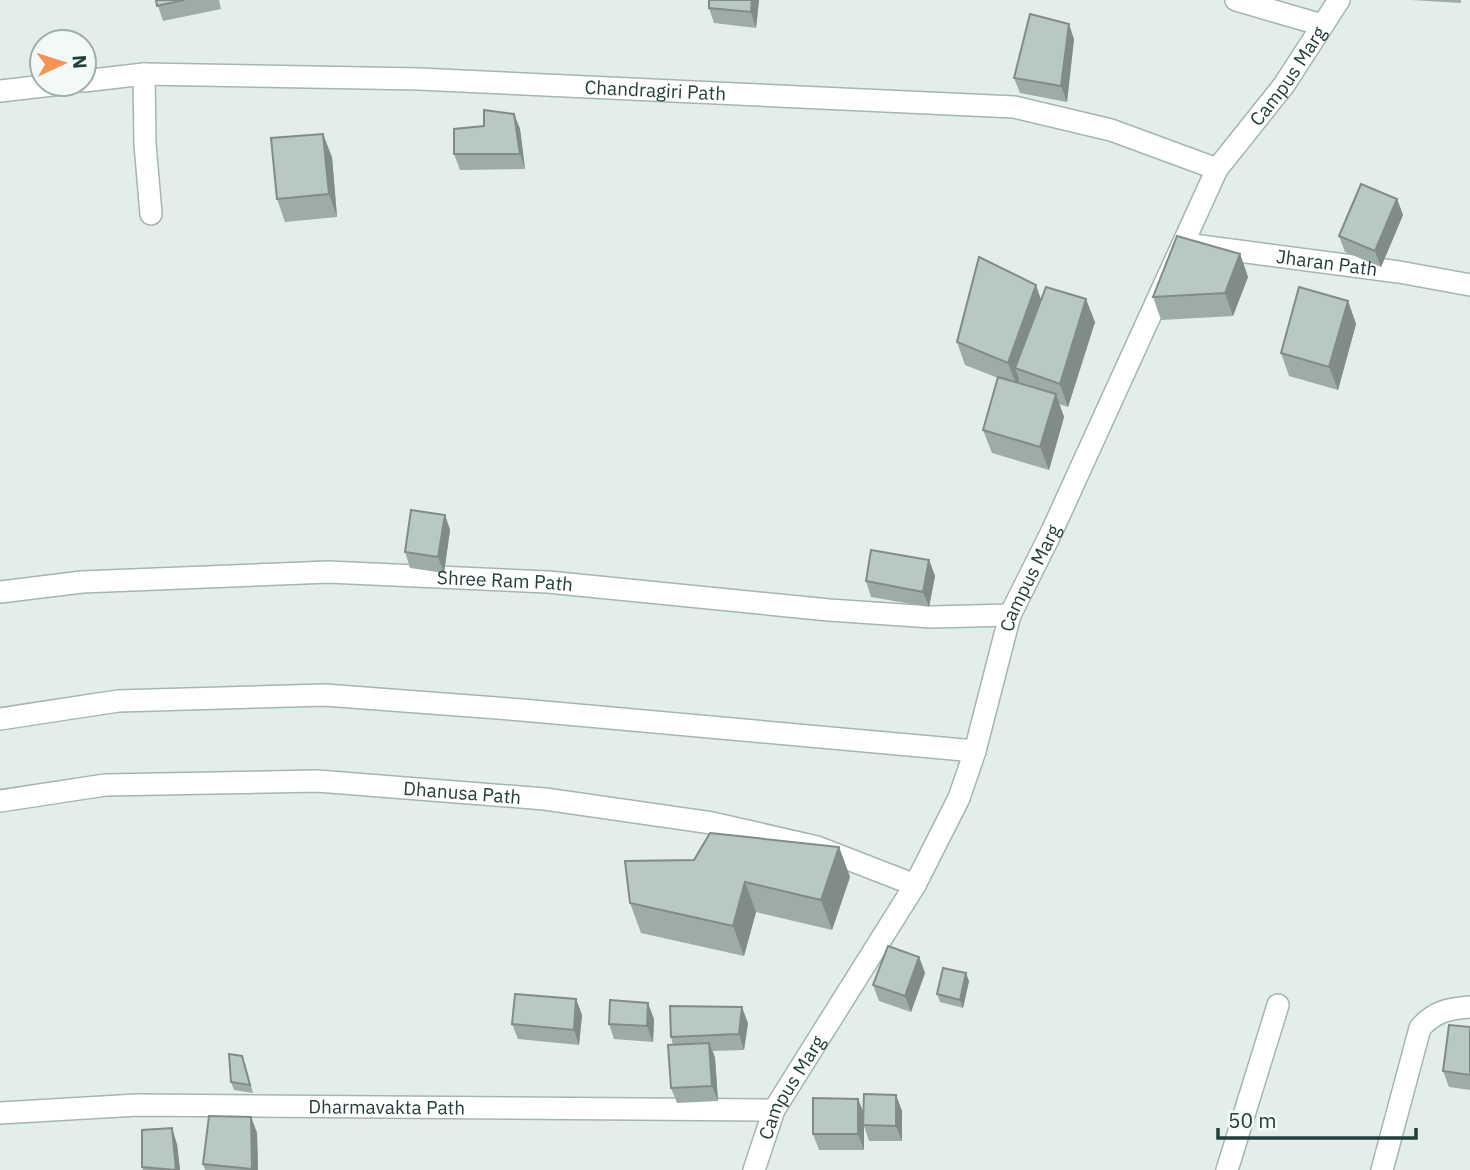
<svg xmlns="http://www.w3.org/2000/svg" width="1470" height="1170" font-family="'IBM Plex Sans',sans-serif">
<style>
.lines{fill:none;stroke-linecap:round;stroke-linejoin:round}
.minor-casing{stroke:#a5b5b2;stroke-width:24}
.minor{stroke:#fff;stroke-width:21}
.wall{fill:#9eaca8}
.shaded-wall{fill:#818c88}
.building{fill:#b8c8c3;stroke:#818c88;stroke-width:2}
.labels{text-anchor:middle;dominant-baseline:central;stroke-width:7;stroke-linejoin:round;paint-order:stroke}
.street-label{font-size:19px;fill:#223f3b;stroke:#f3f9f7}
</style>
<rect width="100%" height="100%" fill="#e3edea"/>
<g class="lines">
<defs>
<g id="minor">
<polyline points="1236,0 1322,25"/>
<polyline points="144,74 145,144 151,214"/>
<path id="s1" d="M84 81 144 74 419 79 1014 107 1111 130 1217 169"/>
<polyline points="0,91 61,84"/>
<path id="s2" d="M1193 245 1399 272 1470 285"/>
<path id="s3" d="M0 592 82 582 328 572 548 582 829 610 932 617 1010 615"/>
<polyline points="0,719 118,701 325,695 522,710 975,751"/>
<path id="s4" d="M0 801 105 785 317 781 545 799 712 823 817 847 915 885"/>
<path id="s5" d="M0 1113 137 1105 774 1110"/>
<path id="s6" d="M754 1170 774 1110 915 885 959 798 975 751 1010 615 1052 531 1217 169 1284 85 1339 0"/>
<polyline points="1227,1170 1278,1005"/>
<path d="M1382 1170 1420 1028C1435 1011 1448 1009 1470 1007"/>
</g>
</defs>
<!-- minor casing -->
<use href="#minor" class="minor-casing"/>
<!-- minor -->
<use href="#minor" class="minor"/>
</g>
<!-- wall -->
<g class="wall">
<polygon points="156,0 219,0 221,9 163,21"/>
<polygon points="759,0 756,28 714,23 709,8"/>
<polygon points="1411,0 1461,0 1461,3"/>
<polygon points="1074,39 1067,102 1020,93 1014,78"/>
<polygon points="514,114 520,129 525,169 460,170 454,154 484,126"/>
<polygon points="332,157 337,217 285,222 277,199"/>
<polygon points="1397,199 1403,215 1381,267 1345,252 1339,236"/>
<polygon points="1240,254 1248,277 1233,316 1161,320 1153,297"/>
<polygon points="1041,300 1095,322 1068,407 1059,404 1064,417 1049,470 992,453 983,430 998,378 965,365 957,342"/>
<polygon points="1348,301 1356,324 1338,390 1289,376 1281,353"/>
<polygon points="445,515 450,530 444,573 410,568 405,552"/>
<polygon points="929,560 935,576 929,607 871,597 866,581"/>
<polygon points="839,847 850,877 832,930 756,912 744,956 641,933 630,903"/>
<polygon points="919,957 925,973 911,1012 879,1001 873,985"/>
<polygon points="969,981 963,1008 940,1002 937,994"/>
<polygon points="576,999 582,1015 579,1045 518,1039 512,1024"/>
<polygon points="654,1019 653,1042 614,1039 609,1024"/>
<polygon points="748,1023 744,1050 713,1051 715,1058 718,1101 677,1103 671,1088 673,1045 671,1037"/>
<polygon points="1470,1027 1470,1090 1449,1087 1443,1071"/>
<polygon points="245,1064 253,1093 234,1090 231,1082"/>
<polygon points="896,1095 902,1111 902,1141 869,1141 864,1126 864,1150 819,1150 813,1134 858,1099 864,1114"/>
<polygon points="251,1117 257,1133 258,1170 205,1170 203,1164"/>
<polygon points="177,1144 180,1170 143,1170 142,1167"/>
</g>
<!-- shaded-wall -->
<g class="shaded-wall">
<polygon points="752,0 759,0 756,28 751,12"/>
<polygon points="1069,24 1074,39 1067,102 1061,86"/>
<polygon points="514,114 520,129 525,169 520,154"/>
<polygon points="323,134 332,157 337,217 329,194"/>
<polygon points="1397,199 1403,215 1381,267 1375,251"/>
<polygon points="1240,254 1248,277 1233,316 1225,293"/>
<polygon points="1036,285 1044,308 1015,368 1019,379 1017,386 1008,363"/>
<polygon points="1086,299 1095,322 1068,407 1060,384"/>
<polygon points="1348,301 1356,324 1338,390 1329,367"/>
<polygon points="1056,394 1064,417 1049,470 1040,447"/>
<polygon points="445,515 450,530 444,573 438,557"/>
<polygon points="929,560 935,576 929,607 923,592"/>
<polygon points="839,847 850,877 832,930 821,900"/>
<polygon points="745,882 756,912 744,956 733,926"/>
<polygon points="919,957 925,973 911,1012 905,996"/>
<polygon points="966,973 969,981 963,1008 960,1000"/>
<polygon points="576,999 582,1015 579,1045 574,1030"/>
<polygon points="648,1003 654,1019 653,1042 647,1026"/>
<polygon points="742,1007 748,1023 744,1050 739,1034"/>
<polygon points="709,1043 715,1058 718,1101 712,1086"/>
<polygon points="896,1095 902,1111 902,1141 896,1126"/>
<polygon points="858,1099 864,1114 864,1150 858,1134"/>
<polygon points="251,1117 257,1133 258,1170 253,1170"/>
<polygon points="172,1128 177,1144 180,1170 176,1170"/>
</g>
<!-- building -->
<g class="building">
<polygon points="156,0 184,0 157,6"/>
<polygon points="709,0 752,0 751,12 709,8"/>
<polygon points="1030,14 1069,24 1061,86 1014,78"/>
<polygon points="484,110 514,114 520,154 454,154 454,129 484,126"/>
<polygon points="323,134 329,194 277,199 271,138"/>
<polygon points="1361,184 1397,199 1375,251 1339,236"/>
<polygon points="1177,236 1240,254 1225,293 1153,297"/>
<polygon points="979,257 1036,285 1008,363 957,342"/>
<polygon points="1046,287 1086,299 1060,384 1015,368"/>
<polygon points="1299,287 1348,301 1329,367 1281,353"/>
<polygon points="998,377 1056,394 1040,447 983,430"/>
<polygon points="411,510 445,515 438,557 405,552"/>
<polygon points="871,550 929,560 923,592 866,581"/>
<polygon points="710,833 839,847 821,900 745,882 733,926 630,903 625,861 694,860"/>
<polygon points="888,946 919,957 905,996 873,985"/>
<polygon points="943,968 966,973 960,1000 937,994"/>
<polygon points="515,994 576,999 574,1030 512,1024"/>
<polygon points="610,1000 648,1003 647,1026 609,1024"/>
<polygon points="670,1006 742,1007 739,1034 671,1037"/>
<polygon points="1449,1025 1470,1027 1470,1075 1443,1071"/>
<polygon points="709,1043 712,1086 671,1088 668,1045"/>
<polygon points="229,1054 242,1056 250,1085 231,1082"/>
<polygon points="864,1094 896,1095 896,1126 863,1125"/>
<polygon points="813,1098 858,1099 858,1134 813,1134"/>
<polygon points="209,1116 251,1117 252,1169 203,1164"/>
<polygon points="172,1128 176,1170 142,1167 142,1130"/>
</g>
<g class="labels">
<!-- street labels -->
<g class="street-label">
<text stroke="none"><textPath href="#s6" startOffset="1225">Campus Marg</textPath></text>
<text stroke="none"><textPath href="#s1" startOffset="572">Chandragiri Path</textPath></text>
<text stroke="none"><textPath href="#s2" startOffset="135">Jharan Path</textPath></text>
<text stroke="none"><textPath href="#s6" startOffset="658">Campus Marg</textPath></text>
<text stroke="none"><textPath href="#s3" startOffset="506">Shree Ram Path</textPath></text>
<text stroke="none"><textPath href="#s4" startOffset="464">Dhanusa Path</textPath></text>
<text stroke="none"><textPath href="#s6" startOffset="91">Campus Marg</textPath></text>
<text stroke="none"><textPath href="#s5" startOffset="387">Dharmavakta Path</textPath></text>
</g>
</g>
<!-- north arrow -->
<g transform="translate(63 63) rotate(86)"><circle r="33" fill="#f3f9f7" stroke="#9fafac" stroke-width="2"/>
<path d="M0-5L12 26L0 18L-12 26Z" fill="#f69458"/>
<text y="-10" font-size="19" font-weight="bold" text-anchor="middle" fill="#223f3b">N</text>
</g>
<!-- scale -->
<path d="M1218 1128v10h198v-10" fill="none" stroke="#223f3b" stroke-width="3.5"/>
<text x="1228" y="1128" font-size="21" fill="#223f3b" stroke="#f3f9f7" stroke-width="5" paint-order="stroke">50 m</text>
</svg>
